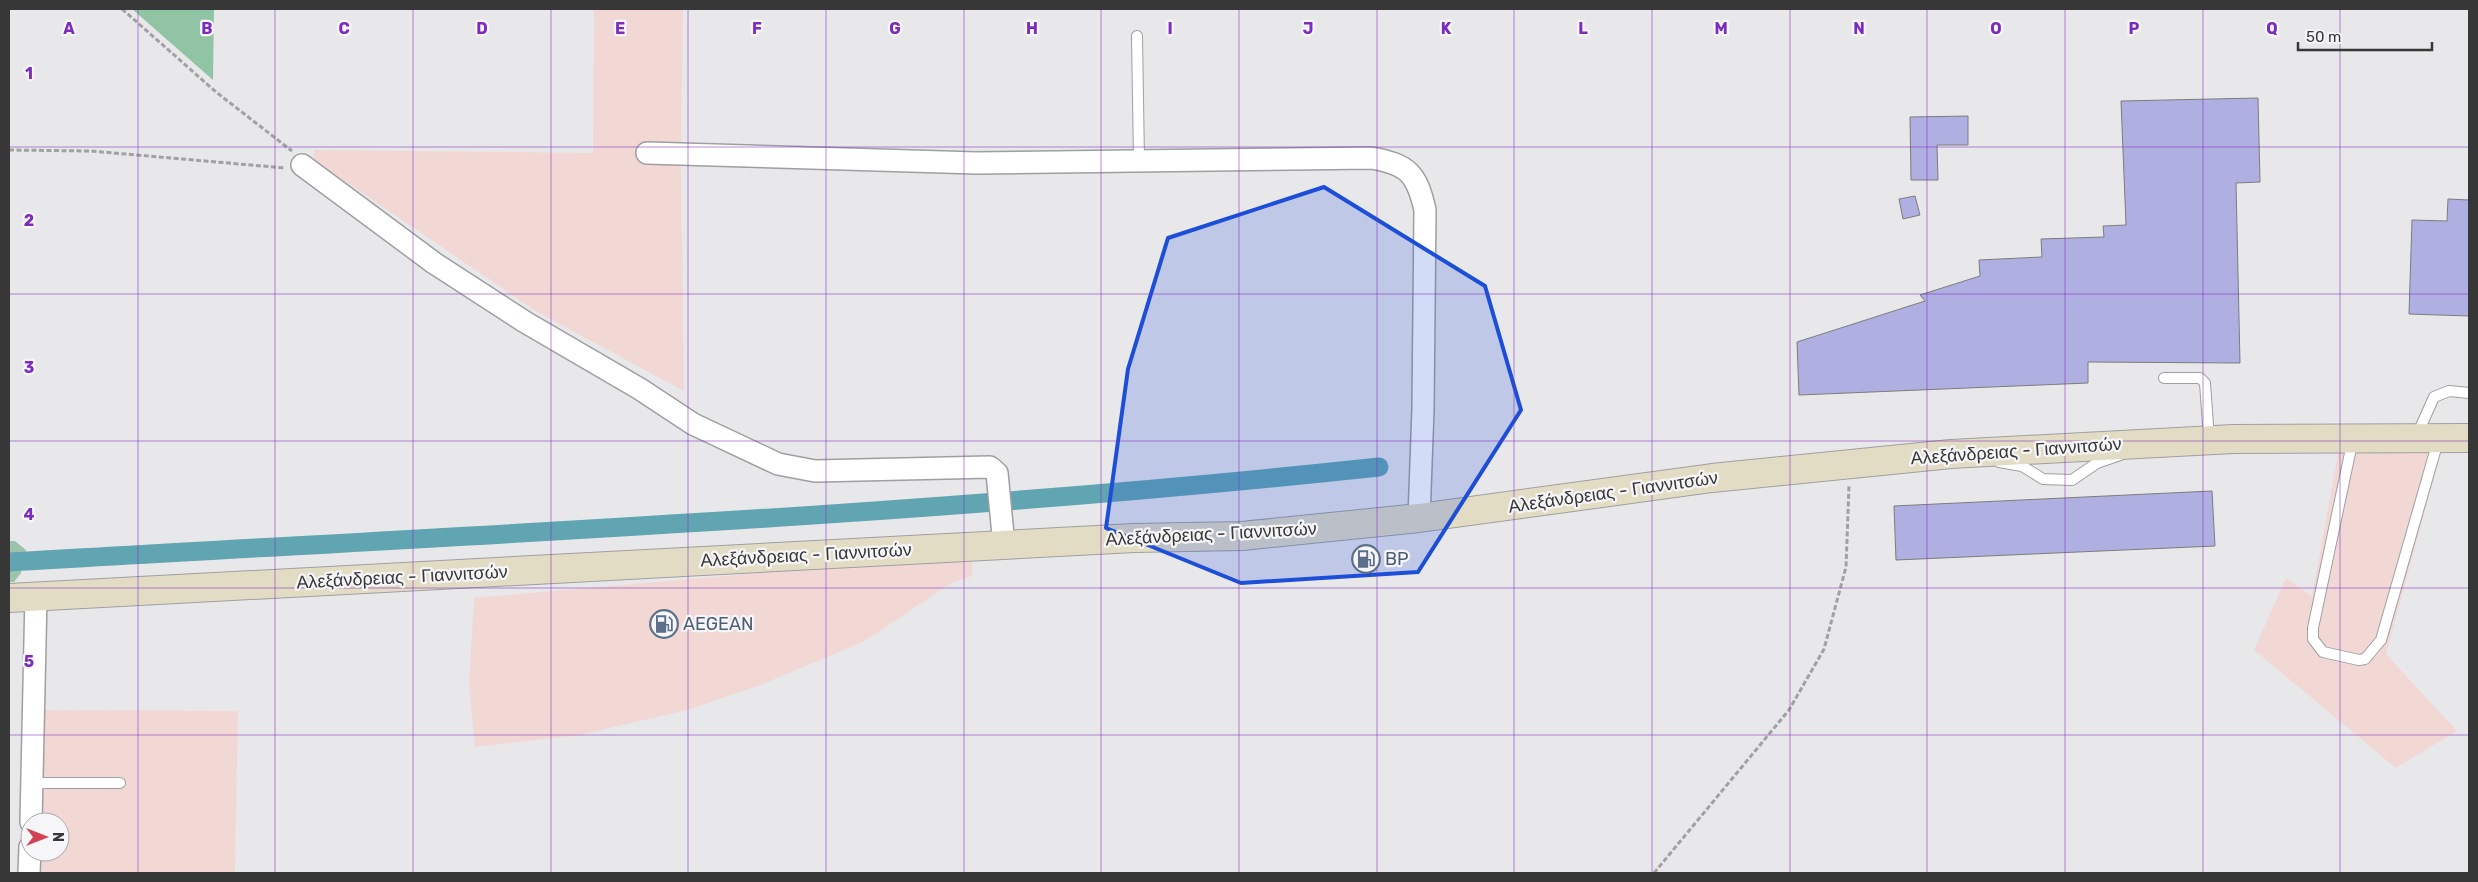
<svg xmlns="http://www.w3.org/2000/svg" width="2478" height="882" font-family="Rubik,sans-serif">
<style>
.industrial{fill:#f2d8d5}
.green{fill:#9dc4ab}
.forest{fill:#91c4a4}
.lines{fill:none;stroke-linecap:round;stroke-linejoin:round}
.canal{stroke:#61a4b2;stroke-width:19}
.building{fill:#b0afe1;stroke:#7c7c7e}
.service-casing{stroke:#9f9fa2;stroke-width:12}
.minor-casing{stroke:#9f9fa2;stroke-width:24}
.secondary-casing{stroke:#9f9fa2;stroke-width:30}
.path{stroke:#a1a1a3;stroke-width:3;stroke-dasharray:5 2.5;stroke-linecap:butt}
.service{stroke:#fff;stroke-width:10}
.minor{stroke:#fff;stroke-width:21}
.secondary{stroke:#e3dcc5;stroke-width:28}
.marked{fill:#1d4ed8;fill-opacity:0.2;stroke:#1d4ed8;stroke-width:4;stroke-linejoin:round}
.grid{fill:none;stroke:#7b2cbf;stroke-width:1;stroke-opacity:0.55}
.labels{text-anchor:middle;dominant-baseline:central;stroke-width:4.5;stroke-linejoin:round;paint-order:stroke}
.street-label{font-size:18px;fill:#373738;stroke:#f6f6f8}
.service-label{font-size:18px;fill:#4e5e75;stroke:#f6f6f8;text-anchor:start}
.grid-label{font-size:16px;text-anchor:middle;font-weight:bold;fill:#7b2cbf;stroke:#f6f6f8;stroke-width:4.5;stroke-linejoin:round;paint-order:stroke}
</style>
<rect width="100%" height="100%" fill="#e8e8eb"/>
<!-- industrial -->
<g class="industrial">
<polygon points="594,9 683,9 681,160 684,391 537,312 314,160 314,150 593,153"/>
<polygon points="2339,448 2441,452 2386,654 2457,731 2396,768 2254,650 2286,578 2312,596"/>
<polygon points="972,554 972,576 951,583 865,641 763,684 691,709 580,735 475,747 469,685 474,598"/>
<polygon points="41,710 238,711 235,873 37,873 37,852 60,852 60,822 38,822"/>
</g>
<!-- green -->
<polygon class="green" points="9,541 15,541 26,550 21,573 14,582 9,582"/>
<!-- forest -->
<polygon class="forest" points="132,9 214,9 213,80"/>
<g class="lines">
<!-- canal -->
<path class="canal" d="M9 562C466 535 923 516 1379 467"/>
</g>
<!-- building -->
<g class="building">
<polygon points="2258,98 2260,182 2236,183 2240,363 2088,362 2088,383 1799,395 1797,342 1925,301 1920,295 1980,276 1979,260 2042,257 2041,239 2104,237 2103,226 2126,225 2121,101"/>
<polygon points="1968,116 1968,145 1937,145 1938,180 1911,180 1910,117"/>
<polygon points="1915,196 1920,215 1903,219 1899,199"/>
<polygon points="2448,199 2469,200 2469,316 2409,314 2412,220 2447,221"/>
<polygon points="2212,491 2215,546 1896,560 1894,506"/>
</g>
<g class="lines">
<defs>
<g id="service">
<polyline points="1137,36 1139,161"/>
<polyline points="2164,378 2200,378 2205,383 2209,439"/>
<polyline points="2417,435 2434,397 2449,391 2469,393"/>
<polyline points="2353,439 2313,628 2313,639 2323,652 2359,660 2365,659 2381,640 2438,441"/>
<polyline points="1999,462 2022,466 2043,479 2072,480 2097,463 2120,455"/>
<polyline points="33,783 120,783"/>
</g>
<g id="minor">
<path d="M647 153 976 163 1371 158C1408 164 1417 174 1425 210L1423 409 1419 518"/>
<polyline points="302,165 434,263 525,322 640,389 693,424 778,464 815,471 990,467 997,473 1004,545"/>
<polyline points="31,822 36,596"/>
<polyline points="29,873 30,847"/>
</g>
<polyline id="secondary" points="9,598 1134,538 1242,536 1419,518 1712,478 1951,454 2233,439 2469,438"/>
</defs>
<!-- service casing -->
<use href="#service" class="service-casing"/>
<!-- minor casing -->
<use href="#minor" class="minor-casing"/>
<!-- secondary casing -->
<use href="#secondary" class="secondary-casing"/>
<!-- path -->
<g class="path">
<polyline points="122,9 216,92 292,151"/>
<polyline points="9,150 91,151 285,168"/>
<polyline points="1654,873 1789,710 1824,649 1846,567 1849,486"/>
</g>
<!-- service -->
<use href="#service" class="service"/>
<!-- minor -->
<use href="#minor" class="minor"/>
<!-- secondary -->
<use href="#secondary" class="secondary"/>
</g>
<!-- marked area -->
<path class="marked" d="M1324 187 1485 286 1521 410 1418 572 1241 583 1106 528 1128 369 1168 238Z"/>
<!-- grid -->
<path class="grid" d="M138 9V873M275 9V873M413 9V873M551 9V873M688 9V873M826 9V873M964 9V873M1101 9V873M1239 9V873M1377 9V873M1514 9V873M1652 9V873M1790 9V873M1927 9V873M2065 9V873M2203 9V873M2340 9V873M9 147H2469M9 294H2469M9 441H2469M9 588H2469M9 735H2469"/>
<!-- icons -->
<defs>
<symbol id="fuel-ring" viewBox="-11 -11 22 22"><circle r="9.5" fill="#f6f6f8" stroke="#5c6f8a" stroke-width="1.5"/><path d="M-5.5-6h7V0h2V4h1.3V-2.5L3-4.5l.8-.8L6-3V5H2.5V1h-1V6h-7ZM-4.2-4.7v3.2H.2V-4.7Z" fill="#5c6f8a"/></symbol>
</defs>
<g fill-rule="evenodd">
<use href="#fuel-ring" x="1350" y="543" width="32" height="32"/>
<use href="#fuel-ring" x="648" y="608" width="32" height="32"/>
</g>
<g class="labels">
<!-- street labels -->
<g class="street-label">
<text transform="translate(2016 451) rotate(-4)">Αλεξάνδρειας - Γιαννιτσών</text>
<text transform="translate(1613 492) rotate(-8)">Αλεξάνδρειας - Γιαννιτσών</text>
<text transform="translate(1211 534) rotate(-3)">Αλεξάνδρειας - Γιαννιτσών</text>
<text transform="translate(806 555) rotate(-3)">Αλεξάνδρειας - Γιαννιτσών</text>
<text transform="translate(402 577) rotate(-3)">Αλεξάνδρειας - Γιαννιτσών</text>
</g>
<!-- service labels -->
<g class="service-label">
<text x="1385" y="559">BP</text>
<text x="683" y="624">AEGEAN</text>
</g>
</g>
<g class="grid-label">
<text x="69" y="34">A</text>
<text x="207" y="34">B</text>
<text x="344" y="34">C</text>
<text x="482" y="34">D</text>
<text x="620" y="34">E</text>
<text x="757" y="34">F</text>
<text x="895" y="34">G</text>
<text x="1032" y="34">H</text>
<text x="1170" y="34">I</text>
<text x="1308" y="34">J</text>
<text x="1446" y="34">K</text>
<text x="1583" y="34">L</text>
<text x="1721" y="34">M</text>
<text x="1859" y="34">N</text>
<text x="1996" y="34">O</text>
<text x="2134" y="34">P</text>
<text x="2272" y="34">Q</text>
<text x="29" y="79">1</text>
<text x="29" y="226">2</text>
<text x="29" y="373">3</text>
<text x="29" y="520">4</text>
<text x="29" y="667">5</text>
</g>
<!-- border -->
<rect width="2478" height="882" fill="none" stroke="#373738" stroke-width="20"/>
<!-- north arrow -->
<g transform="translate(45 837) rotate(90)"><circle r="24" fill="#f6f6f8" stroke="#aaaaab"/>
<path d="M0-4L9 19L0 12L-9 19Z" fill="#d24154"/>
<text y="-8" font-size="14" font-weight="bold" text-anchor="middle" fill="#373738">N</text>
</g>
<!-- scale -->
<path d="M2298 42v8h134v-8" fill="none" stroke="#373738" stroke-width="2.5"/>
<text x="2306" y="42" font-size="15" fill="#373738" stroke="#f6f6f8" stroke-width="4" paint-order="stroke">50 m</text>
</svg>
